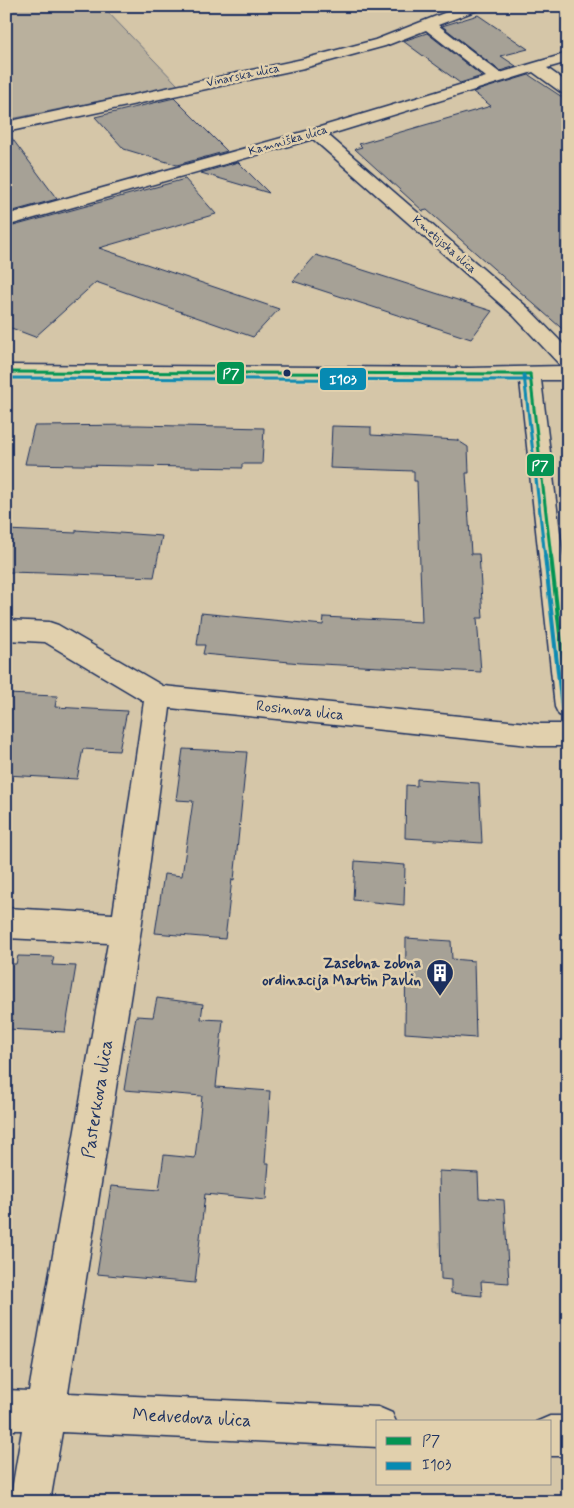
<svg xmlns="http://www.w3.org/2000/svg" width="574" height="1508" font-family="Mynerve,sans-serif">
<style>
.green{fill:#b9b09d;stroke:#6a707e}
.building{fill:#a6a196;stroke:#1b2f5e}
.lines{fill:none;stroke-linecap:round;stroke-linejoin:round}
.minor-casing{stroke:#1b2f5e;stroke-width:3}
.minor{fill:#e1d0ad;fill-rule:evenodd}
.bus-1-far1-casing{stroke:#e1d0ad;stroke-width:6}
.bus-1-casing{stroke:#e1d0ad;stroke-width:8}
.bus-2-far1-casing{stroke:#e1d0ad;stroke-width:6}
.bus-2-casing{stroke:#e1d0ad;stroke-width:8}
.bus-1-far1{stroke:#049453;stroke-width:3}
.bus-1{stroke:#049453;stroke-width:4}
.bus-2-far1{stroke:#078ab2;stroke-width:3}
.bus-2{stroke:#078ab2;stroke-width:4}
.bus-dot{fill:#1b2f5e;stroke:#e1d0ad;stroke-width:2}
.labels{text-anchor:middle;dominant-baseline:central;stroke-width:5;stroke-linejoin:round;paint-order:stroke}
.far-street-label{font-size:12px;fill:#1b2f5e;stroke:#e1d0ad}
.street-label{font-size:15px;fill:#1b2f5e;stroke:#e1d0ad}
.poi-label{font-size:15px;font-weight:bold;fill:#1b2f5e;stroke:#e1d0ad;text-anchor:end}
.near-street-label{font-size:18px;fill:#1b2f5e;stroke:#e1d0ad}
.line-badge{stroke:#e1d0ad;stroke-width:2}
.badge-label{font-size:14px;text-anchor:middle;font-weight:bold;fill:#fff}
</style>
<rect width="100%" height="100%" fill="#d5c6a8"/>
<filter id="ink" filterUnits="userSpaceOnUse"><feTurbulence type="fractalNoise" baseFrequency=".02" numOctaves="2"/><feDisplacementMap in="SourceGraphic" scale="10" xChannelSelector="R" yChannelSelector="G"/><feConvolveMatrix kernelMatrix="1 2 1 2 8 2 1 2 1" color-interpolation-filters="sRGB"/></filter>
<g filter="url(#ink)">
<!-- green -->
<polygon class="green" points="6,6 102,6 178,85 6,120"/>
<!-- building -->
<g class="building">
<polygon points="478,15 528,49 501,56 516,66 500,71 442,26"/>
<polygon points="427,33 482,76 460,83 403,41"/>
<polygon points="529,75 568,101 568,334 427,210 423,211 355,149 362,147 359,144 491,106 473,92"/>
<polygon points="174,98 227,151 177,165 124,149 95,117"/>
<polygon points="8,133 57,199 6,213 6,134"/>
<polygon points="238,162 269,193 201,173"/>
<polygon points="185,179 216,214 99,248 279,309 253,337 96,282 35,337 6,326 6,228"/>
<polygon points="316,255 492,311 471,339 293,281"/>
<polygon points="138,425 264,428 262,464 242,464 242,468 25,464 34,426"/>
<polygon points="332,426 371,427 371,435 457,440 468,447 469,473 466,473 471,554 479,554 483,618 477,618 481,672 301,663 203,654 205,645 197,645 201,613 323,625 324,617 422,622 417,481 414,481 414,471 330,468"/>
<polygon points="6,530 76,533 76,530 162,536 154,577 45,573 6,572"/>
<polygon points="6,694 57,696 55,707 127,711 119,751 83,749 77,779 6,775"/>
<polygon points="183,749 247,752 234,880 232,879 225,939 155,933 164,874 182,876 193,801 176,800"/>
<polygon points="417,779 479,783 482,843 405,838 406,785 417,786"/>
<polygon points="355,861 405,865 404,905 353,900"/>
<polygon points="406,938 451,941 452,959 474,961 476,1038 405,1033"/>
<polygon points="18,956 54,957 52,965 76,966 65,1032 6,1029 6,964 16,964"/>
<polygon points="157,998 203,1004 201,1019 223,1020 216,1087 270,1091 265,1163 269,1163 266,1200 205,1194 195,1283 97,1274 111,1186 159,1190 164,1155 195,1158 202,1096 124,1090 136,1016 153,1017"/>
<polygon points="439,1171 478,1173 479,1198 504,1200 509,1283 481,1281 482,1296 451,1293 451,1280 441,1279"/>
</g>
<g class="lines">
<defs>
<g id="minor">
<polygon points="462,6 482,6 480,9 438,25 500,73 568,53 568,62 547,68 568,83 568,95 562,93 533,72 328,135 527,307 568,349 568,380 541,380 568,597 568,718 559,715 555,707 520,381 6,379 6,365 470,368 564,366 561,366 513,315 313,139 6,226 6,215 310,130 486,77 426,30 385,46 304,68 6,132 6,122 303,59 375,40"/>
<polygon points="6,620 49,622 58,625 163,686 538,724 568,724 568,746 538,746 170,708 141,929 68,1393 378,1407 392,1413 396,1422 378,1422 378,1447 62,1432 50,1502 10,1502 22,1430 6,1430 6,1390 29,1391 108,943 6,938 6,908 113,914 144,701 45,642 6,640"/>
<polygon points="550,1416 568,1416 568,1456 550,1456 550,1422 536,1422"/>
</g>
</defs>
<!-- minor casing -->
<use href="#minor" class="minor-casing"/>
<!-- minor -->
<use href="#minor" class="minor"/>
<defs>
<g id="bus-1-far1">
<polyline points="6,372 530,374"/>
<polyline points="530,374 551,557"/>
</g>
<polyline id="bus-1" points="551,556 568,705"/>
<g id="bus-2-far1">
<polyline points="524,375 545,557"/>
<polyline points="6,378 530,380"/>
</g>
<polyline id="bus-2" points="545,556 562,708"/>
</defs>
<!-- bus-1-far1 casing -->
<use href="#bus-1-far1" class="bus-1-far1-casing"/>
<!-- bus-1 casing -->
<use href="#bus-1" class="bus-1-casing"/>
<!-- bus-2-far1 casing -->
<use href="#bus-2-far1" class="bus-2-far1-casing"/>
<!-- bus-2 casing -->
<use href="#bus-2" class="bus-2-casing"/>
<!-- bus-1-far1 -->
<use href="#bus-1-far1" class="bus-1-far1"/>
<!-- bus-1 -->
<use href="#bus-1" class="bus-1"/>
<!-- bus-2-far1 -->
<use href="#bus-2-far1" class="bus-2-far1"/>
<!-- bus-2 -->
<use href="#bus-2" class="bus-2"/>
</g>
</g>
<!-- icons -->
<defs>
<symbol id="building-pin" viewBox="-11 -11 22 30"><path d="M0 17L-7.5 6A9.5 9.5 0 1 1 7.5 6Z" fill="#1b2f5e" stroke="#e1d0ad"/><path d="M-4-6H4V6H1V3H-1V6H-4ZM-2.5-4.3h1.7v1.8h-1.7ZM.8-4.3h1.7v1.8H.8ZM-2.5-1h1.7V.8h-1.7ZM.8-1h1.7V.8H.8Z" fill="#fff"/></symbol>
</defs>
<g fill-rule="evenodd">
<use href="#building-pin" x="424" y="957" width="32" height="43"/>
</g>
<!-- markers -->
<circle class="bus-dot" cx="287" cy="373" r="4.5"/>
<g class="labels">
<!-- far-street labels -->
<g class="far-street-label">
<text transform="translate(243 76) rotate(-12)">Vinarska ulica</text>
<text transform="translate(288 141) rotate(-16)">Kamniška ulica</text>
<text transform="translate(444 245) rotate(41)">Kmetijska ulica</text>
</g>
<!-- street labels -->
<g class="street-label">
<text transform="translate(300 711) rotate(6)">Rosinova ulica</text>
</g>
<!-- poi labels -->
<g class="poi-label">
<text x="421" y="964">Zasebna zobna<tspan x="421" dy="17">ordinacija Martin Pavlin</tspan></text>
</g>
<!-- near-street labels -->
<g class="near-street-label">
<text transform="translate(98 1099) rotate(-81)">Pasterkova ulica</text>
<text transform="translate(192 1418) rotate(3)">Medvedova ulica</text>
</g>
</g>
<g class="line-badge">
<rect x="216" y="361" width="29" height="24" rx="5" fill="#049453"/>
<rect x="319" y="367" width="48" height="24" rx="5" fill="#078ab2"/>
<rect x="526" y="453" width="29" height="24" rx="5" fill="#049453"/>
</g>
<g class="badge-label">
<text x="231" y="378">P7</text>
<text x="343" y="384">I103</text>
<text x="540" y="470">P7</text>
</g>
<!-- margin -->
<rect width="574" height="1508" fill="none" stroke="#e1d0ad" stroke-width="25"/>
<rect x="12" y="12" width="549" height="1483" fill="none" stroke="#1b2f5e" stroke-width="2" filter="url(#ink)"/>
<!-- legend -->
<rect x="376" y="1420" width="175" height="65" fill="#e1d0ad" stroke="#92908d"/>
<rect x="386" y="1437" width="25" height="8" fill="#049453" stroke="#92908d"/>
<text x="422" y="1446" font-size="15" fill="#1b2f5e">P7</text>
<rect x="386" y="1462" width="25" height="8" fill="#078ab2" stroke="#92908d"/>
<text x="422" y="1470" font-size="15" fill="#1b2f5e">I103</text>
</svg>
